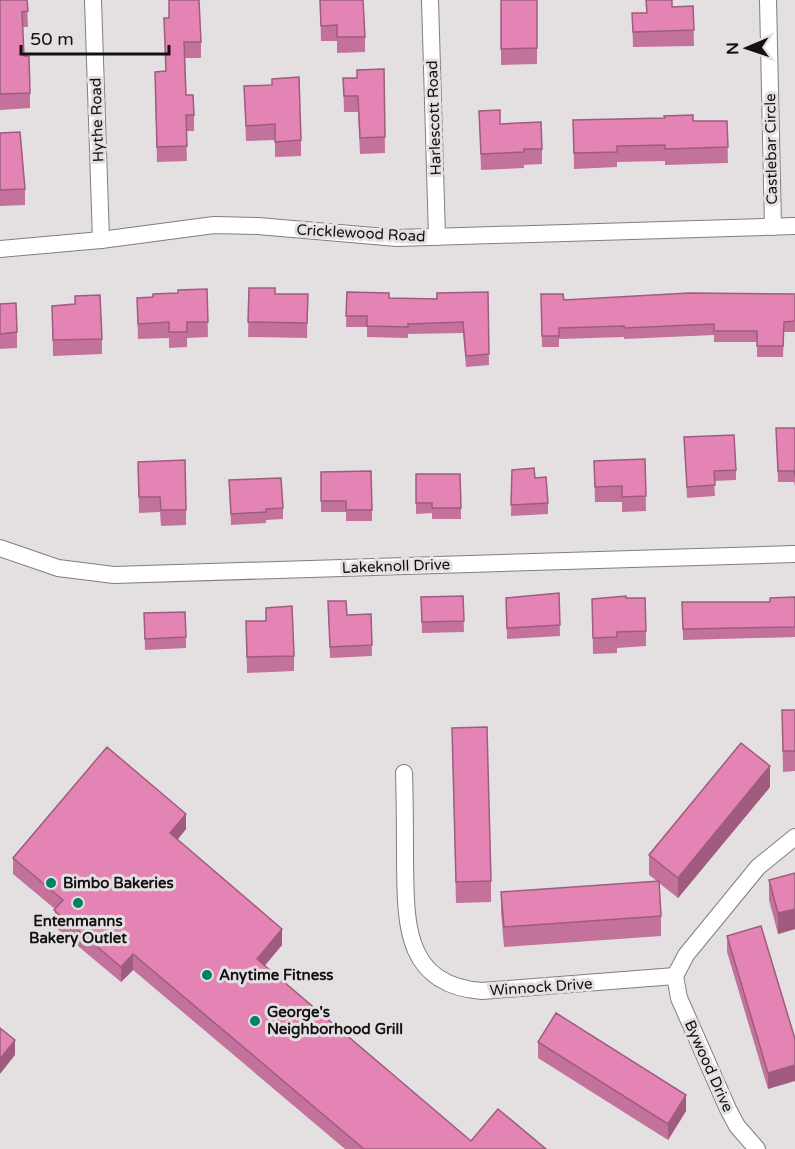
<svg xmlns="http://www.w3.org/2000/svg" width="795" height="1149" font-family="'Varela Round',sans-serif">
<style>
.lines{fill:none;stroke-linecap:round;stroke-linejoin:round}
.street-casing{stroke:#827e80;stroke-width:18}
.street{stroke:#fff;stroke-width:16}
.wall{fill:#c3729c}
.shaded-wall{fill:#9f5c7f}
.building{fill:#e384b5;stroke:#9f5c7f;stroke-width:1.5}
.poi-dot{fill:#008162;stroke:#e4dfe1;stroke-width:2}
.labels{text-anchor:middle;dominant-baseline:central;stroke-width:6;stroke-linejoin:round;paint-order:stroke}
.street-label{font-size:15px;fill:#121011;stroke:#e4dfe1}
.poi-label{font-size:15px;font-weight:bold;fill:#121011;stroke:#e4dfe1;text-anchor:start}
</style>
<rect width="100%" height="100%" fill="#e4dfe1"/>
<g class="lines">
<defs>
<g id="street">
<polyline points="93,0 101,240"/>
<polyline points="430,0 437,237"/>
<polyline points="768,0 773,227"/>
<polyline points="0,249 101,240 214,225 258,226 397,238 795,226"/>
<polyline points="0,548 58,568 114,575 795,554"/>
<path d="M404 773C405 803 405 832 405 862 406 921 403 985 482 991L675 976"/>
<polyline points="757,1149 737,1126 728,1109 679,998 675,976 686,955 758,867 795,837"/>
</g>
</defs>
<!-- street casing -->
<use href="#street" class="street-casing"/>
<!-- street -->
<use href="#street" class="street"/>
</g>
<!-- wall -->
<g class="wall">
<polygon points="0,0 27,0 28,27 23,27 24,56 30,93 30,108 0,110"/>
<polygon points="320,0 365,37 365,52 337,53 337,41 321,41"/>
<polygon points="501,0 537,0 537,64 501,65"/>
<polygon points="693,6 694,46 633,47 632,13 646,13 672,7"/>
<polygon points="169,18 201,42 201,58 185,58 186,95 194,115 194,131 186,131 187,161 157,162 155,87 165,71"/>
<polygon points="384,69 385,153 360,154 358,112 344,112 343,78 357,78 357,70"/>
<polygon points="244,86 301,140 301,156 275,157 275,140 246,141"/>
<polygon points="479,111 542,149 542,164 524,165 524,168 481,170"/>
<polygon points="573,120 727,121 728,163 665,165 665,161 617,162 617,167 574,169"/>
<polygon points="0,133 25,189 25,205 0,206"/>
<polygon points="249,288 275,294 308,294 307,338 248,337"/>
<polygon points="207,289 208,337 187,338 187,347 169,348 169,338 138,339 137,298 153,297"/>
<polygon points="347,292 389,298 437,299 488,292 489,365 466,367 463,333 408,334 408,338 367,337 367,327 346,327"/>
<polygon points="541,294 564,300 795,294 795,332 784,332 783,357 757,357 757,342 714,342 714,335 624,339 624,337 559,339 559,347 542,347"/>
<polygon points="0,304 17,332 17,348 0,349"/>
<polygon points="52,306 102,339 102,354 53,356"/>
<polygon points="776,428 795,428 795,486 794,482 778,482"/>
<polygon points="684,437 736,470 736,480 714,481 715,496 687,498"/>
<polygon points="645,459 646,511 622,512 622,502 595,502 594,461"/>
<polygon points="138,462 186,510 186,525 161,526 160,512 139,513"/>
<polygon points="512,470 535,478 548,503 548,514 511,516"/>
<polygon points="321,472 372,510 372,521 346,521 346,512 321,512"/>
<polygon points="416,474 460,474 461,519 432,519 432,513 416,514"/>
<polygon points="229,480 283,508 283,519 266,520 266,523 231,525"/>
<polygon points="559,593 560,636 507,639 506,598"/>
<polygon points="463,596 464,632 422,633 421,597"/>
<polygon points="795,597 795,637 683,640 682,602 770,602"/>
<polygon points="626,598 646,631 646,646 617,648 617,653 593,654 592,599"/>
<polygon points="328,601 347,615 371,614 372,656 330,658"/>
<polygon points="144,613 186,637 186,648 145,650"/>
<polygon points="246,621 294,656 294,671 247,673"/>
<polygon points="782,710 795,710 795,771 783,772"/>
<polygon points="452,728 491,881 491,902 456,903"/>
<polygon points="770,787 678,898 659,883 661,916 661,936 504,947 501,912 501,892 657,881 649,875 649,855"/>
<polygon points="186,829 177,840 282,945 264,966 471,1141 546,1149 345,1149 133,970 121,982 54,926 55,909 13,874 13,858"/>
<polygon points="795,873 795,929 778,934 769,900 769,880"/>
<polygon points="727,936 795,1039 768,1089 727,952"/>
<polygon points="538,1042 686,1111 668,1140 538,1058"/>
</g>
<!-- shaded-wall -->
<g class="shaded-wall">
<polygon points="770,766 770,787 678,898 678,878"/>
<polygon points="186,814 186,829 170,849 170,833"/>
<polygon points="795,909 795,929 778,934 778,913"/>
<polygon points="282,929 282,945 257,975 257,959"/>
<polygon points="133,954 133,970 121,982 121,967"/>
<polygon points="15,1040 15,1055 0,1074 0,1059"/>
<polygon points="795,1065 795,1081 768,1089 768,1073"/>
<polygon points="686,1095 686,1111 668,1140 668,1124"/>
</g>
<!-- building -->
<g class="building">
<polygon points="0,0 27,0 28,11 22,12 24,56 29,56 30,93 0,94"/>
<polygon points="169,0 199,0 201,42 184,42 186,95 193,95 194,115 186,115 187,146 157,147 155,72 166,71 164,18 169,18"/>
<polygon points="320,0 363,0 365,37 337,37 337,25 321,26"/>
<polygon points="501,0 537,0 537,48 501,49"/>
<polygon points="646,0 672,0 672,7 693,6 694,30 633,32 632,13 647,13"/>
<polygon points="384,69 385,137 360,138 358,96 344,96 343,78 357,78 357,70"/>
<polygon points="299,77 301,140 275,142 275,124 246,126 244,86 272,85 272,79"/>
<polygon points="500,110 500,124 541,122 542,149 524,149 524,152 481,154 479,111"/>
<polygon points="693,115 693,121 727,121 728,147 665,149 665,145 617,146 617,152 574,153 573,120 665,118 664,116"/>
<polygon points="20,132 25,189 0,190 0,133"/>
<polygon points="249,288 275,288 275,294 308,294 307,323 248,322"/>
<polygon points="207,289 208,322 187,322 187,332 169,332 169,322 138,324 137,298 153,297 153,294 178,293 178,290"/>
<polygon points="347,292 389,293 389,298 437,299 437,293 488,292 489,354 466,356 463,322 408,324 408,327 367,326 367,316 346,316"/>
<polygon points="689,293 795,294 795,321 784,322 783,346 757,346 757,331 714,331 714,324 624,328 624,326 559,328 559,336 542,336 541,294 563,294 564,300"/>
<polygon points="100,295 102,339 53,340 52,306 75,304 75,296"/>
<polygon points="16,303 17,332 0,334 0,304"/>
<polygon points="776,428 795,428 795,476 794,471 778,471"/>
<polygon points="734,435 736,470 714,471 715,485 687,487 684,437"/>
<polygon points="645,459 646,496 622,497 622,486 595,487 594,461"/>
<polygon points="185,460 186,510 161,510 160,497 139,497 138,462"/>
<polygon points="534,468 535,478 546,477 548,503 511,505 512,470"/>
<polygon points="371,471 372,510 346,510 346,501 321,501 321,472"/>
<polygon points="416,474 460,474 461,508 432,508 432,503 416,503"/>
<polygon points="281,478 283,508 266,509 266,512 231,514 229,480"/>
<polygon points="559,593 560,625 507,628 506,598"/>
<polygon points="463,596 464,621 422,622 421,597"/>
<polygon points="626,596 626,598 645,598 646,631 617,632 617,637 593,638 592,599"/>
<polygon points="795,597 795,627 683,629 682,602 770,602 770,598"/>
<polygon points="328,601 346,601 347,615 371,614 372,645 330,647"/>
<polygon points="292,606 294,656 247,657 246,621 266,621 266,608"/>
<polygon points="185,612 186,637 145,639 144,613"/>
<polygon points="782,710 795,710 795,751 783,751"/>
<polygon points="487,727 491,881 456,882 452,728"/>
<polygon points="741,743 770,766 678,878 649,855"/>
<polygon points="107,747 186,814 170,833 282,929 257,959 471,1141 498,1109 546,1149 364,1149 133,954 121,967 54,910 63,900 13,858"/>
<polygon points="795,873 795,909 778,913 769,880"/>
<polygon points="659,881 661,916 504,927 501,892"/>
<polygon points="761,926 795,1039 795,1065 768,1073 727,936"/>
<polygon points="556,1013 686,1095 668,1124 538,1042"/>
<polygon points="0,1028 15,1040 0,1059"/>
</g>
<!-- markers -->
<g class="poi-dot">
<circle cx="51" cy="883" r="6"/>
<circle cx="78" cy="903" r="6"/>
<circle cx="207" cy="975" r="6"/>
<circle cx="255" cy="1021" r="6"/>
</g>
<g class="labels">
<!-- street labels -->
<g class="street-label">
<text transform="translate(434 118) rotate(-92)">Harlescott Road</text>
<text transform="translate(97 120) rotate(-92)">Hythe Road</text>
<text transform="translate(771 149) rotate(-91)">Castlebar Circle</text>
<text transform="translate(361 233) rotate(3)">Cricklewood Road</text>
<text transform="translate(396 566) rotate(-2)">Lakeknoll Drive</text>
<text transform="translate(541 987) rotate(-4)">Winnock Drive</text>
<text transform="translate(709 1066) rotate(66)">Bywood Drive</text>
</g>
<!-- poi labels -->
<g class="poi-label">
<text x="63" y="883">Bimbo Bakeries</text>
<text x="78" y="921" text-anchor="middle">Entenmanns<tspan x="78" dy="17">Bakery Outlet</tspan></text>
<text x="219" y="975">Anytime Fitness</text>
<text x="267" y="1012">George's<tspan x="267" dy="17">Neighborhood Grill</tspan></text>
</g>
</g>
<!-- north arrow -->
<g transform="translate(747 48) rotate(268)" stroke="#e4dfe1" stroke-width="4.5" paint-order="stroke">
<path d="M0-4.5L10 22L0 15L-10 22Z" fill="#121011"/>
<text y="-9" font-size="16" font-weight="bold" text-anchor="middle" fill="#121011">N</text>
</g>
<!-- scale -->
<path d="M21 45v9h148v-9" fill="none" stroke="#121011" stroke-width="3"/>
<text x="30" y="45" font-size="18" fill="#121011" stroke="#e4dfe1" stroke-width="4.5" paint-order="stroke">50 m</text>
</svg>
